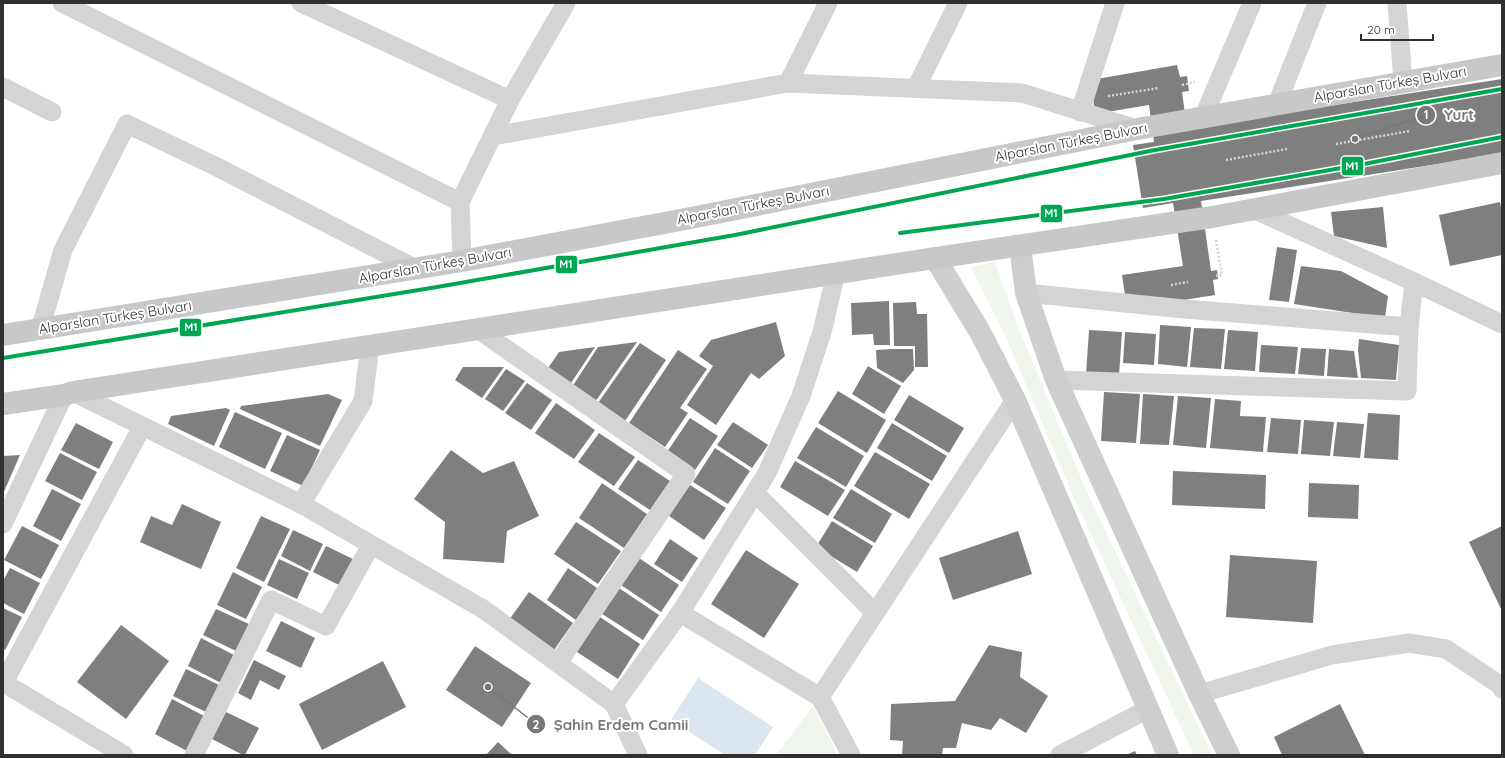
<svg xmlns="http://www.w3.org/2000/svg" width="1505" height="758" font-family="Quicksand,sans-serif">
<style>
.green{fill:#f0f5ed}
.water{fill:#dbe6f0}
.building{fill:#7f7f7f}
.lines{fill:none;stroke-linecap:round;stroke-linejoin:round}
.path{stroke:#d4d4d4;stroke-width:2.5;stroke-dasharray:2 2;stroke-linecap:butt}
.minor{stroke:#d4d4d4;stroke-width:19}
.secondary{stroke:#cecece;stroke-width:22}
.primary{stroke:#c8c8c8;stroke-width:22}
.metro-1-casing{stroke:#fff;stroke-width:7}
.metro-1{stroke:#00a651;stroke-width:4}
.labels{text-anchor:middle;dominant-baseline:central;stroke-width:4;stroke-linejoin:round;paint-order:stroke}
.street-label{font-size:14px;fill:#303030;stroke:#fff}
.leader{fill:none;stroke:#787878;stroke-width:1.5}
.callout-dot{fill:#787878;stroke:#fff;stroke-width:1.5}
.mark-label{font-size:12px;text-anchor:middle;font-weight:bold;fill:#fff}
.callout-label{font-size:15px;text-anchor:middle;font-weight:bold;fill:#787878;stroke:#fff;stroke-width:4;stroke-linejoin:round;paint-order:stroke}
.line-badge{stroke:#fff;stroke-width:1.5}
.badge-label{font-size:11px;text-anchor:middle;font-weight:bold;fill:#fff}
</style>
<rect width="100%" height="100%" fill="#fff"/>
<!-- green -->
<g class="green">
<polygon points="995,262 1018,327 1086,490 1212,755 1194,755 1073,496 1004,333 971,267"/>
<polygon points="813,706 838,755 776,755"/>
</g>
<!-- water -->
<polygon class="water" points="698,678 773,727 755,755 725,755 671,720"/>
<!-- building -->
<g class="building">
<polygon points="1177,65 1180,77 1187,76 1189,91 1182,92 1187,128 1502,79 1502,154 1201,201 1211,271 1217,270 1218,279 1213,280 1215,295 1127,309 1122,275 1183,266 1173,203 1143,208 1133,145 1154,142 1149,105 1095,114 1091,80"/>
<polygon points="1500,202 1502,213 1502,255 1450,266 1439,215"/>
<polygon points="1383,207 1387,248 1334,236 1331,212"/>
<polygon points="1277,247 1297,250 1289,302 1269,300"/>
<polygon points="1301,266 1341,271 1388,296 1385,318 1294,304"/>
<polygon points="889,301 890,345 874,345 873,334 852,335 851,303"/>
<polygon points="916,302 917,314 927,314 928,367 915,367 915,346 894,346 893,303"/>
<polygon points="776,322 785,356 759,379 751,373 716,425 687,405 713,366 699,356 711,340"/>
<polygon points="1160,325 1191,327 1187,367 1158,364"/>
<polygon points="1194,328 1225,329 1221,369 1190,367"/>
<polygon points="1089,330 1122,332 1119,376 1086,374"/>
<polygon points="1228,330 1258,332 1255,371 1224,369"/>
<polygon points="1125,332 1156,334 1154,365 1123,363"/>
<polygon points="1359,339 1399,345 1396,380 1361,378 1358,350"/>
<polygon points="637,342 595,402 572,387 598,347"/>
<polygon points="640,343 666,360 625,421 598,403"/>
<polygon points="1261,345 1298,347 1295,374 1259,372"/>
<polygon points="595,347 569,386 546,371 559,352"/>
<polygon points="1301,348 1326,349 1324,376 1298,374"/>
<polygon points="893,349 913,349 914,370 903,383 877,368 876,350"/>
<polygon points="1329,349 1354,351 1358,378 1327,376"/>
<polygon points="678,350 707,369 680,408 688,413 665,447 629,423"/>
<polygon points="868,366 901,386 884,414 852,394"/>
<polygon points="463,367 504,367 482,398 455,380"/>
<polygon points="506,369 525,381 503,411 485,399"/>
<polygon points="527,383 552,400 531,430 505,413"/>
<polygon points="838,391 886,420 867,453 818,423"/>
<polygon points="1104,392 1140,394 1136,443 1101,441"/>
<polygon points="328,394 342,400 320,446 240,409 241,406"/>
<polygon points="1143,394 1174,396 1169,445 1140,444"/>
<polygon points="909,395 964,428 949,453 894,420"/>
<polygon points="1178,396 1211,398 1206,448 1173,445"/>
<polygon points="1215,399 1241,401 1240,416 1266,417 1263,452 1210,448"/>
<polygon points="556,403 595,430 574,459 535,433"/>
<polygon points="226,408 230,410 214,446 168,424 171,416"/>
<polygon points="235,412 282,433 265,469 219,447"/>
<polygon points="1368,413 1400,415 1398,460 1364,458"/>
<polygon points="690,418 718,436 695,470 667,452"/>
<polygon points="1271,418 1301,420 1298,454 1267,452"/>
<polygon points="1304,420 1334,422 1330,456 1301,454"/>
<polygon points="733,422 768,445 752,468 717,445"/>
<polygon points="1337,422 1364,424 1360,458 1333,456"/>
<polygon points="76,423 113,442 99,469 61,450"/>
<polygon points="892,423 947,456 932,481 877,448"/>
<polygon points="816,427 864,456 846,487 797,458"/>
<polygon points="599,433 635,457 614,486 578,462"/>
<polygon points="287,435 320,450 303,486 270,471"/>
<polygon points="715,448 750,471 728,504 693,482"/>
<polygon points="451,450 483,473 514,461 539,516 507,531 504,563 443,559 445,522 414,499"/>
<polygon points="875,452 930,484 909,519 854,486"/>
<polygon points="60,453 97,472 82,500 45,481"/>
<polygon points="20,455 3,494 3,456"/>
<polygon points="638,460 670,481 650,510 618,489"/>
<polygon points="795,461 845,490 828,516 780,487"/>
<polygon points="1173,471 1266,475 1265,509 1172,505"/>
<polygon points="602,483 647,514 624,548 579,518"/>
<polygon points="1309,483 1359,485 1358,519 1308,517"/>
<polygon points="690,485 726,508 704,540 669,516"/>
<polygon points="52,489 81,504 61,541 33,526"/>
<polygon points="851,489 892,514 875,543 833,518"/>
<polygon points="182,504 221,522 201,569 140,542 151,516 172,525"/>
<polygon points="261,516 290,529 264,582 236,568"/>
<polygon points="832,521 873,546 857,572 816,547"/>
<polygon points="576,522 621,551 598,584 554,554"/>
<polygon points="22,526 59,545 41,579 4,560"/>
<polygon points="1502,526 1502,611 1469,542"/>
<polygon points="293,530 323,544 310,571 281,556"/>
<polygon points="1018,531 1032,574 953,600 939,558"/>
<polygon points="670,539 698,558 682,582 654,564"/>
<polygon points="326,546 355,560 343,587 313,572"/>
<polygon points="746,550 799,584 764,638 711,604"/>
<polygon points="1230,555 1317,561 1313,623 1226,617"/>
<polygon points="639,558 679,585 661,612 621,585"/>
<polygon points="279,559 309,573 297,599 267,585"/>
<polygon points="10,568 40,583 24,614 3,603 3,581"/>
<polygon points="568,568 597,588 576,620 547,600"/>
<polygon points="233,572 262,587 246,619 217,605"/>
<polygon points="619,588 659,615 643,640 602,614"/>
<polygon points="529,592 573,623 554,650 509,620"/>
<polygon points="3,608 22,617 5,650 3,649"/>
<polygon points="216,609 249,624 236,651 203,635"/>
<polygon points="600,617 640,644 618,679 577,652"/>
<polygon points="281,621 315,638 301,668 266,651"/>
<polygon points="121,625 169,661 126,719 77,682"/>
<polygon points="201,638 234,655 221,683 188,666"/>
<polygon points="989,645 1022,652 1020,677 1048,696 1026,733 1000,718 991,730 962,723 956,748 943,748 942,755 902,755 903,741 890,740 891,704 955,701"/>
<polygon points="475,646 531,683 502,727 446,690"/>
<polygon points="254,660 286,676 279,690 260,680 251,700 238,693"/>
<polygon points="383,661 406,707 322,750 299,704"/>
<polygon points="186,669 219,685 206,712 173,696"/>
<polygon points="172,699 204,716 187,751 155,734"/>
<polygon points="1340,704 1365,755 1282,755 1274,737"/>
<polygon points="226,712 259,728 245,755 243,755 212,739"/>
<polygon points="498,742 512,755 486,755"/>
<polygon points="1135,751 1137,755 1126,755"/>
</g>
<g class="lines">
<!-- path -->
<g class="path">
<polyline points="1182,85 1195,82"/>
<polyline points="1108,96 1159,88"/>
<polyline points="1336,144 1410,131"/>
<polyline points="1226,160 1287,149"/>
<polyline points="1216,240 1222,275 1216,276"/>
<polyline points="1171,285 1188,282"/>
</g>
<!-- minor -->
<g class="minor">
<polyline points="62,3 460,202"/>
<polyline points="301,3 510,100"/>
<polyline points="1397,3 1403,82"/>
<polyline points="788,83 828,3"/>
<polyline points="3,87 52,112"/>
<polyline points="916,88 958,3"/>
<polyline points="1277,104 1317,3"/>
<polyline points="1080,112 1115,3"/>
<polyline points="1203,118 1252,3"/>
<polyline points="493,136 788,83 1022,93 1137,129"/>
<polyline points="1253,209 1414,282 1502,324"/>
<polyline points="462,261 460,202 510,100 566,3"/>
<polyline points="1026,293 1184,309 1409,327"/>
<polyline points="40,330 63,250 127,124 215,166 416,269"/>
<polyline points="479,330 686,474 558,663"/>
<polyline points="1056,380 1407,391 1409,327 1414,282"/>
<polyline points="73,392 301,504 483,609 614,704 638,755"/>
<polyline points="755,493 875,613"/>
<polyline points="301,504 363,401 370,346"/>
<polyline points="3,524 64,395"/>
<polyline points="680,613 820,697 851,755"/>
<polyline points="4,683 124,755"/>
<polyline points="3,684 142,427"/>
<polyline points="1199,694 1332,655 1409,643 1446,649 1500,685 1502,689"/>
<polyline points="820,697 1015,400"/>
<polyline points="614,704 680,613 767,473 801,396 822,332 836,273"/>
<polyline points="194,755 271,600 326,626 371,545"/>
<polyline points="1060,755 1148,709"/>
</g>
<!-- secondary -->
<g class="secondary">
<polyline points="1020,246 1026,293 1056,380 1199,694 1229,755"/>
<polyline points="935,258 980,332 1015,400 1168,755"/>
</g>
<!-- primary -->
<g class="primary">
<polyline points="3,335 462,261 696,217 1137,129 1502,65"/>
<polyline points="3,404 64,395 73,392 935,258 1212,217 1502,163"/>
</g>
<defs>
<g id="metro-1">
<polyline points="900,233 1164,199 1364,164 1502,137"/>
<polyline points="3,358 437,287 735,235 1155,150 1502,89"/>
</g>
</defs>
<!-- metro-1 casing -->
<use href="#metro-1" class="metro-1-casing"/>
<!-- metro-1 -->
<use href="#metro-1" class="metro-1"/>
</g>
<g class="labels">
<!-- street labels -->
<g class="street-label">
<text transform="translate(1390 84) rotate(-10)">Alparslan Türkeş Bulvarı</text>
<text transform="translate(1071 142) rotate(-11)">Alparslan Türkeş Bulvarı</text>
<text transform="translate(753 205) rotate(-11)">Alparslan Türkeş Bulvarı</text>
<text transform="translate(435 265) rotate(-10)">Alparslan Türkeş Bulvarı</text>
<text transform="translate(115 317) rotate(-9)">Alparslan Türkeş Bulvarı</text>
</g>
</g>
<!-- callouts -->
<path class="leader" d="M1355 139L1426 115M488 687L536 724"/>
<g class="callout-dot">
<circle cx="1355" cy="139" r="4"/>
<circle cx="488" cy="687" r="4"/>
<circle cx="1426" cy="115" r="10"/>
<circle cx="536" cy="724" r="10"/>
</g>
<g class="mark-label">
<text x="1426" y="119">1</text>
<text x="536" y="729">2</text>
</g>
<g class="callout-label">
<text x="1459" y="120">Yurt</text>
<text x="621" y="730">Şahin Erdem Camii</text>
</g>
<g class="line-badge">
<rect x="1341" y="156" width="23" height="20" rx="4" fill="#00a651"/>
<rect x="1040" y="204" width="23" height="19" rx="4" fill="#00a651"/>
<rect x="555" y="255" width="23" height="19" rx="4" fill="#00a651"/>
<rect x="179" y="318" width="23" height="19" rx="4" fill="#00a651"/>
</g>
<g class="badge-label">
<text x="1352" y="170">M1</text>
<text x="1051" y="217">M1</text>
<text x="566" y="268">M1</text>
<text x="191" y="331">M1</text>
</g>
<!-- border -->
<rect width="1505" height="758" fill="none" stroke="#303030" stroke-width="8"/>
<!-- scale -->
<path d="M1361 34v6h72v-6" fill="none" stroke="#303030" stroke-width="2"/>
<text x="1367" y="34" font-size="12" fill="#303030" stroke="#ffffff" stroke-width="3" paint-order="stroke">20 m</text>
</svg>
